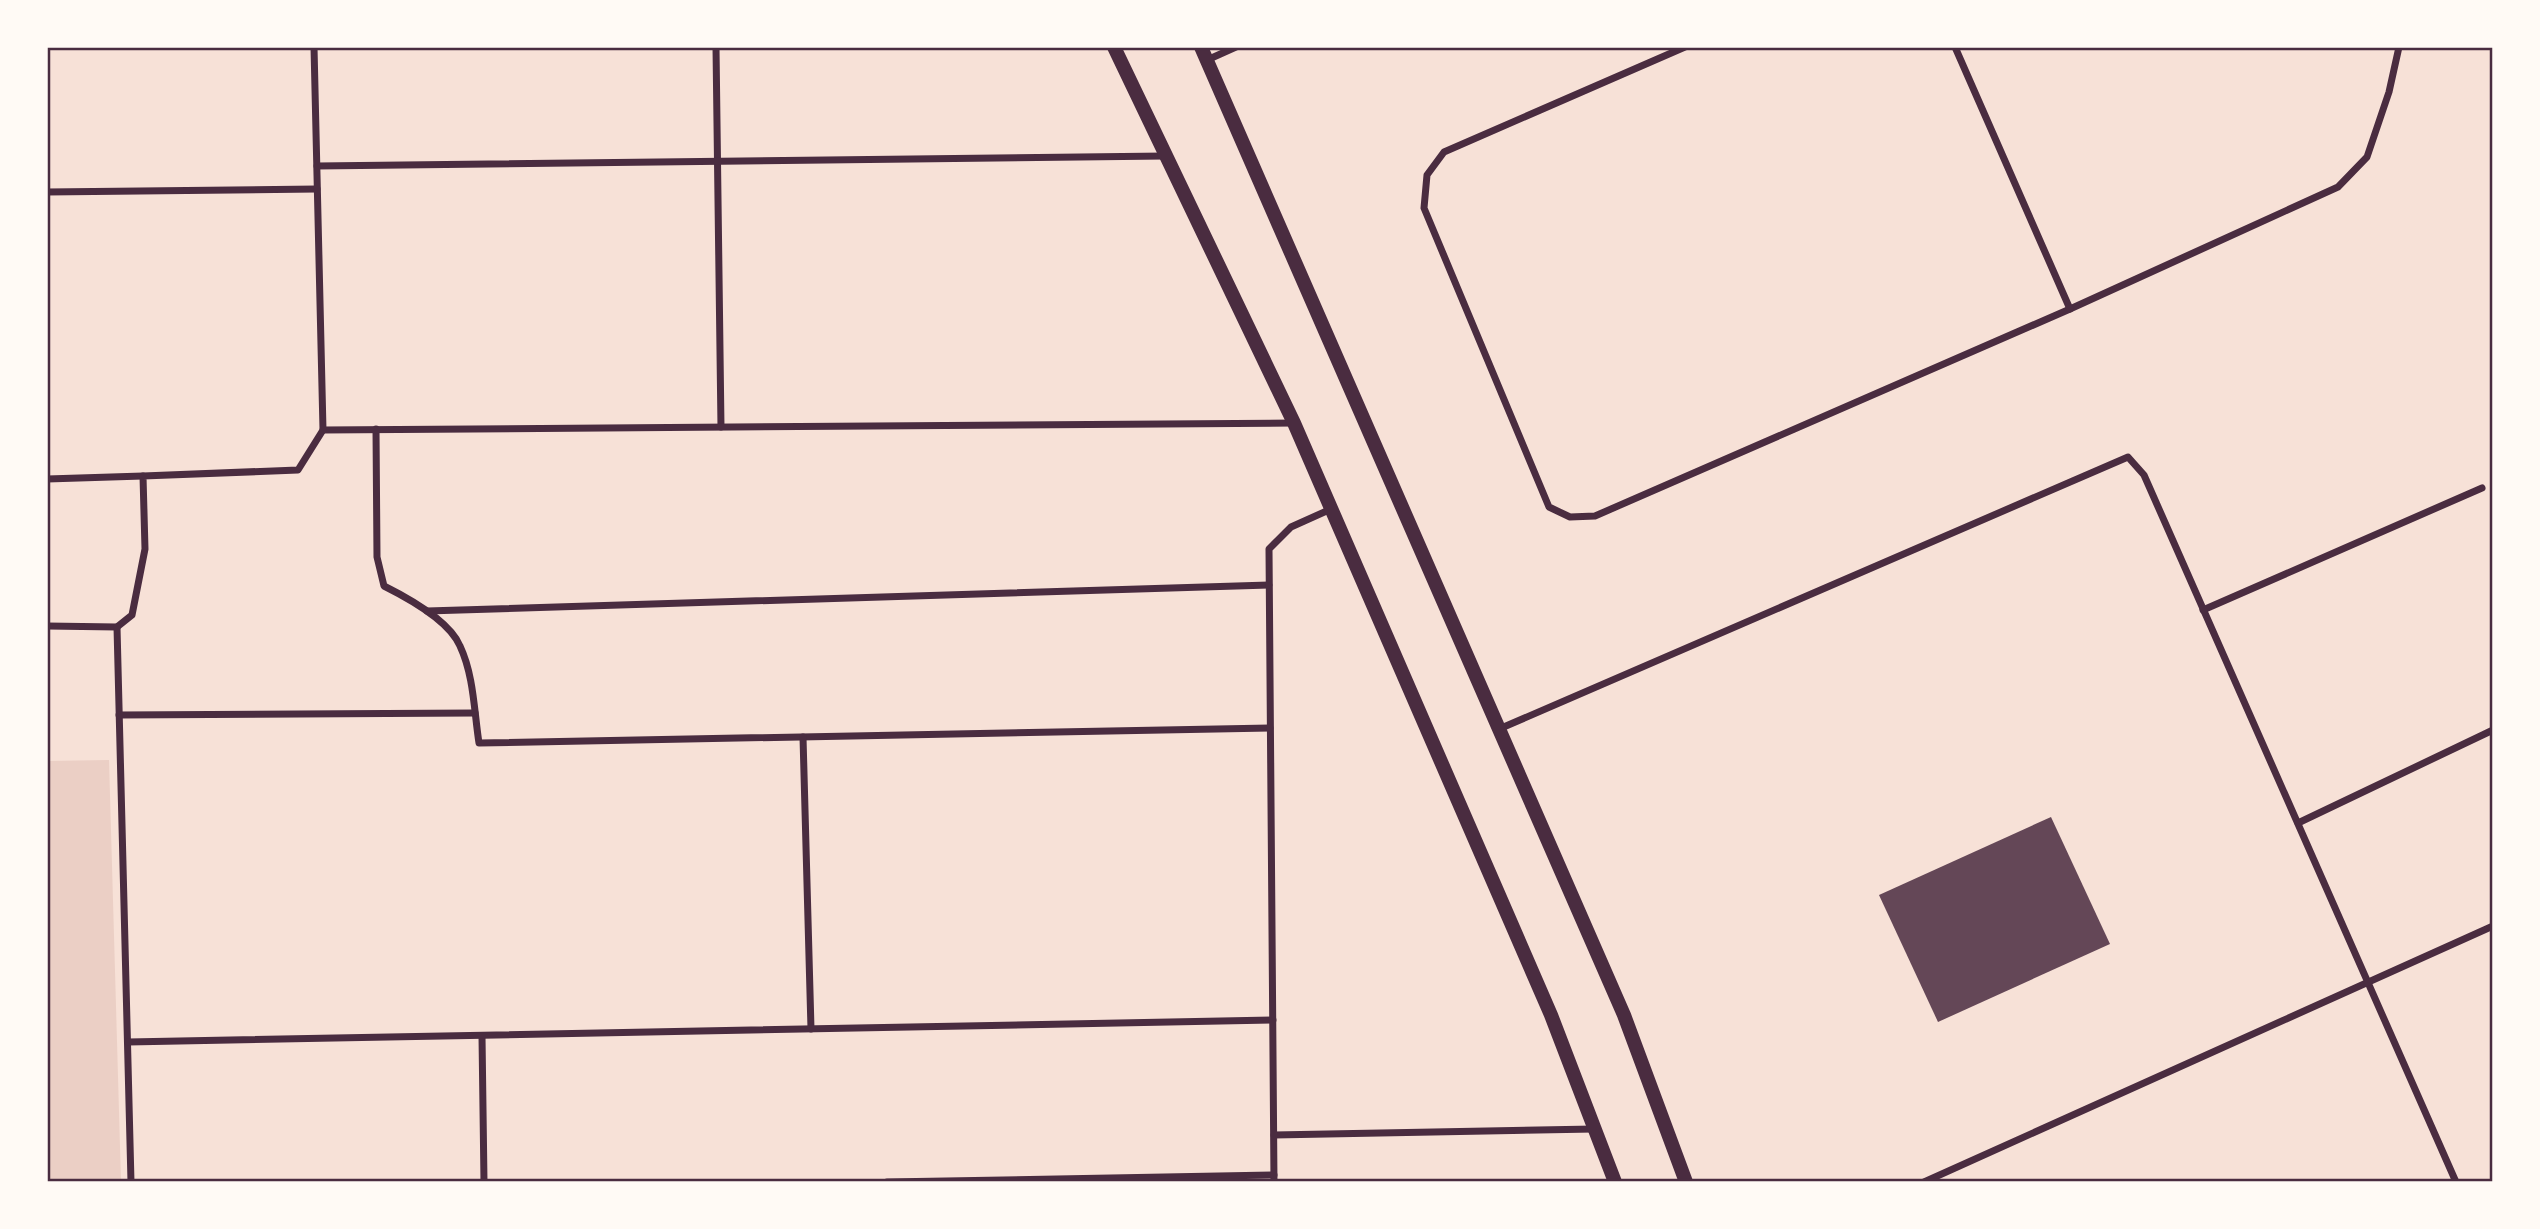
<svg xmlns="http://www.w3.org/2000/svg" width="2540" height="1229" font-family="'Noto Sans',sans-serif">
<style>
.green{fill:#ebcfc5}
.building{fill:#644757}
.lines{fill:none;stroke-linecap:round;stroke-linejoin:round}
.minor{stroke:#4a2c40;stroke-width:7}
.secondary{stroke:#4a2c40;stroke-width:14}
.neatline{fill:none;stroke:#4a2c40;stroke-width:2.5}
</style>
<rect width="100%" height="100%" fill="#f7e1d7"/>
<!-- green -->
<polygon class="green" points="109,760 121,1182 47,1182 47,761"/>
<!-- building -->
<polygon class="building" points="2051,817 2110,944 1938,1022 1879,895"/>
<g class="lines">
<!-- minor -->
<g class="minor">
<polyline points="716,47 721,427"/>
<polyline points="1685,47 1444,152 1427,175 1424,208 1549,507 1570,517 1595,516 2070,309 2338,187 2367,157 2389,92 2399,47"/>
<polyline points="1955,47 2070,309"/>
<polyline points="1207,60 1236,47"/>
<polyline points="317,166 1165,156"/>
<polyline points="47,192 317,189"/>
<path d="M376 429 377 557 384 586C408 598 449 620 460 646 474 676 474 711 479 743L1270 728"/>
<polyline points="323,430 1294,423"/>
<polyline points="47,479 143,476"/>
<polyline points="2203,610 2482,488"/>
<polyline points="427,611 1269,585"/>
<polyline points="47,626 117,627 132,615 145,549 143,476 298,470 323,430 314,47"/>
<polyline points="117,627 131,1182"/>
<polyline points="119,715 475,713"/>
<polyline points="1499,729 2128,457 2144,475 2456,1182"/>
<polyline points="803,737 811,1029"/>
<polyline points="2298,823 2493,730"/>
<polyline points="482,1036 484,1182"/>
<polyline points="128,1042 1273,1020"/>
<polyline points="1274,1135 1594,1129"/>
<polyline points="887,1182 1274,1175"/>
<polyline points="1274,1182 1269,549 1291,527 1331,509"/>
<polyline points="1924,1182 2493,926"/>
</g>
<!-- secondary -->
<g class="secondary">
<polyline points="1114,47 1294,423 1551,1015 1615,1182"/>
<polyline points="1201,47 1624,1015 1686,1182"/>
</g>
</g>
<!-- border -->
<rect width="2540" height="1229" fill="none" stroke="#fffaf5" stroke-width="98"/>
<rect x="49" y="49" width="2442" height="1131" class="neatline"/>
</svg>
